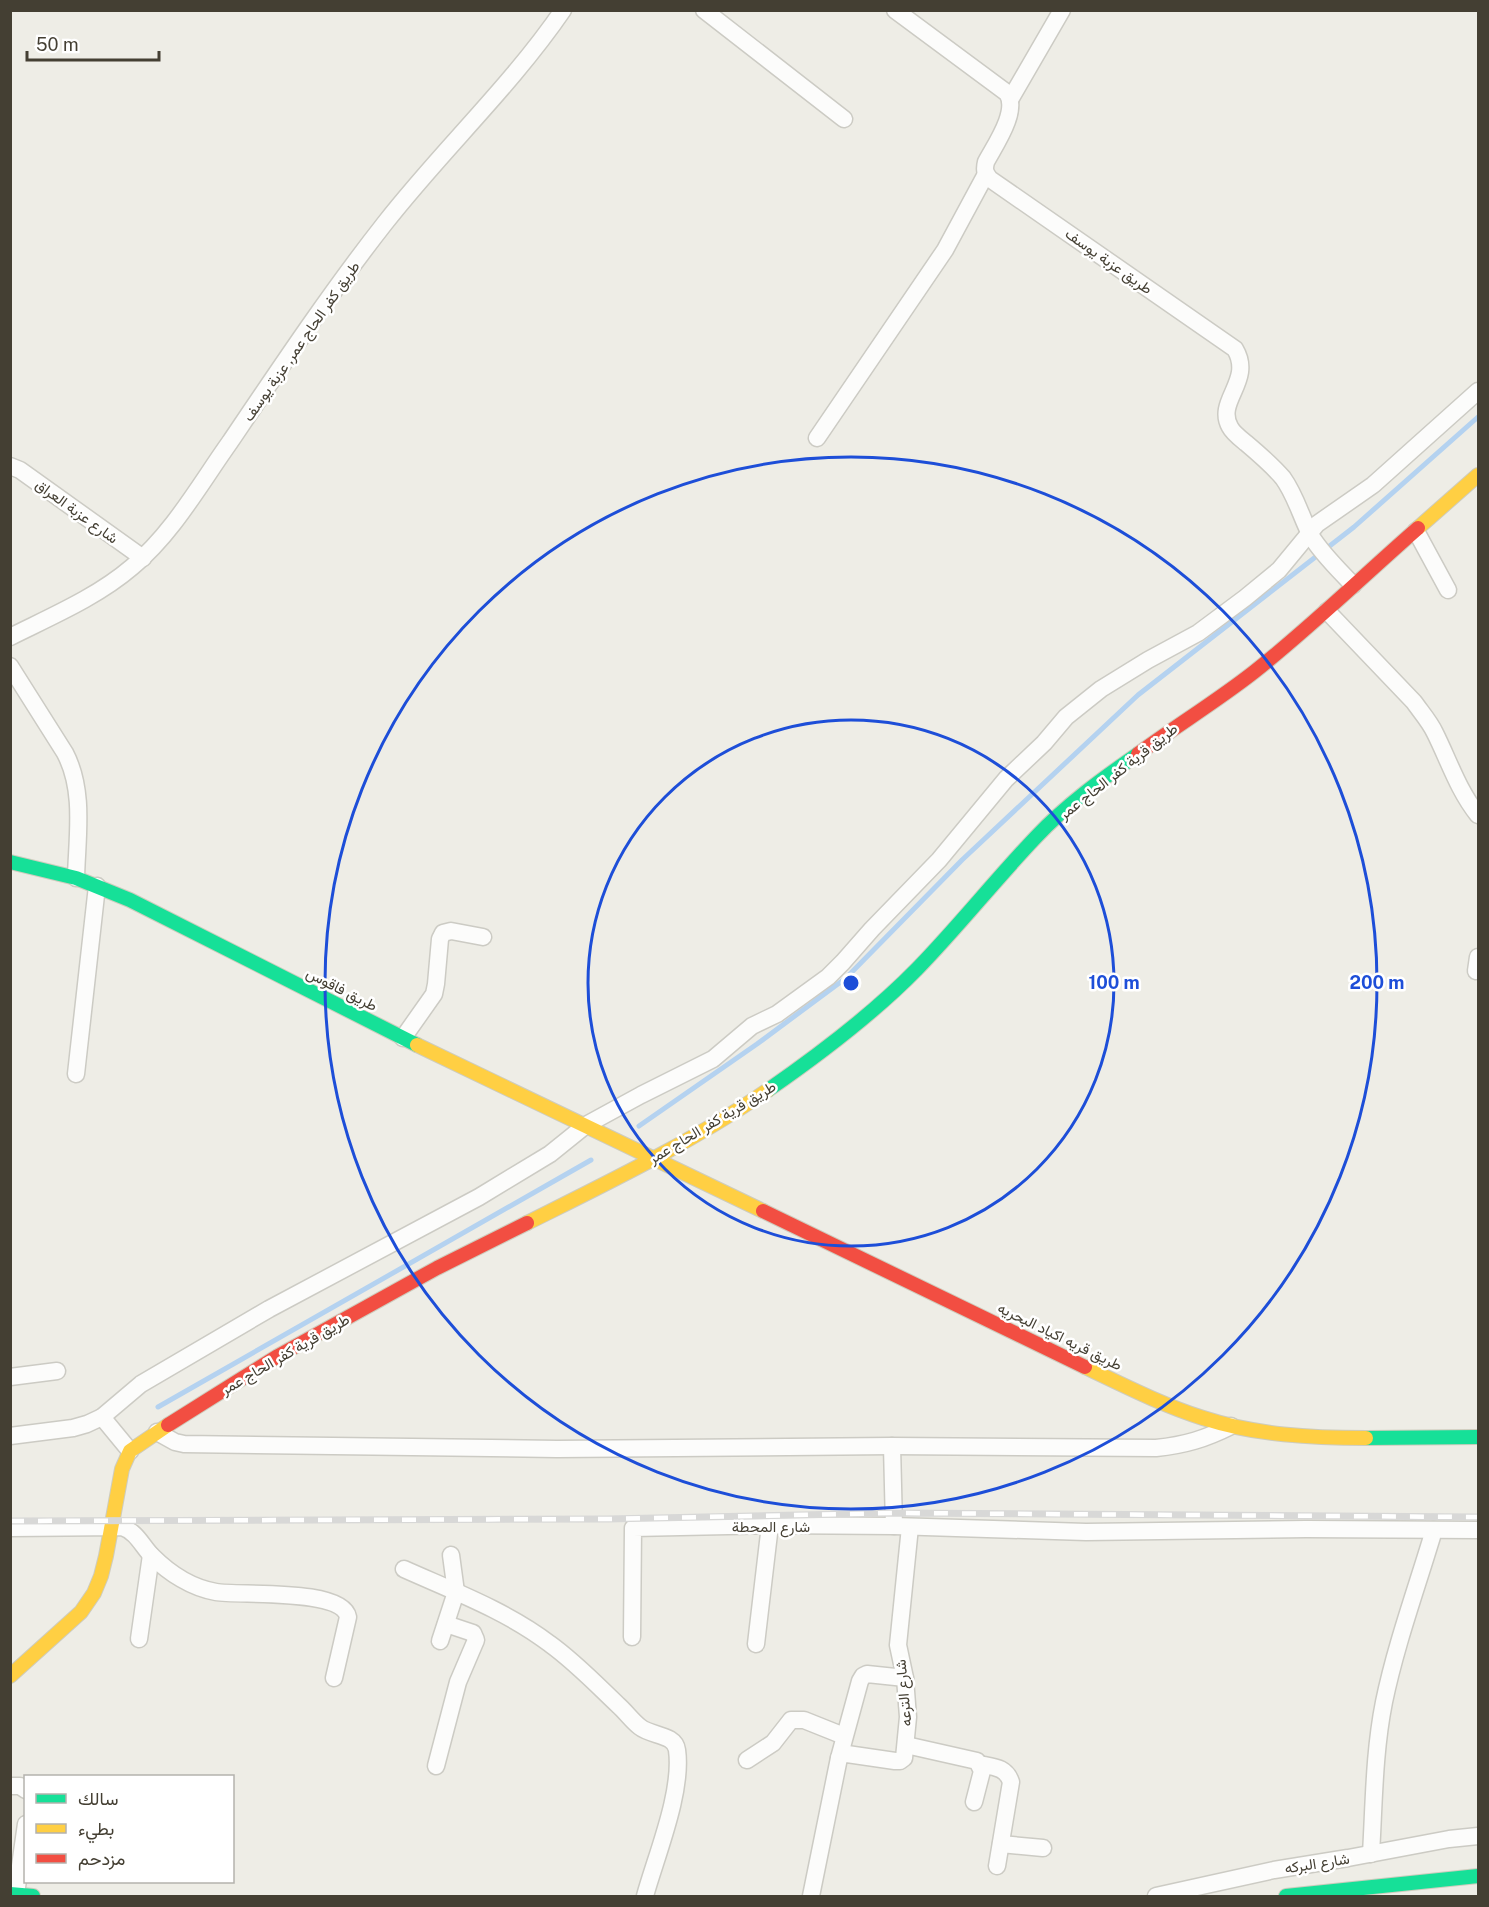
<svg xmlns="http://www.w3.org/2000/svg" width="1489" height="1907" font-family="'Public Sans',Vazirmatn,sans-serif">
<style>
.lines{fill:none;stroke-linecap:round;stroke-linejoin:round}
.stream{stroke:#b4d2f0;stroke-width:5}
.street-casing{stroke:#cccbc4;stroke-width:19}
.fast-casing{stroke:#ceccbd;stroke-width:16}
.slow-casing{stroke:#ceccbd;stroke-width:16}
.jam-casing{stroke:#ceccbd;stroke-width:16}
.street{stroke:#fcfcfb;stroke-width:16}
.fast{stroke:#16e098;stroke-width:14}
.slow{stroke:#ffcf43;stroke-width:14}
.jam{stroke:#f24e42;stroke-width:14}
.rail-casing{stroke:#d8d8d7;stroke-width:7}
.rail{stroke:#fff;stroke-width:4.5;stroke-dasharray:14;stroke-linecap:butt}
.ring{fill:none;stroke:#1d4ed8;stroke-width:3}
.labels{text-anchor:middle;dominant-baseline:central;stroke-width:5;stroke-linejoin:round;paint-order:stroke}
.street-label{font-size:15px;fill:#443f33;stroke:#fff}
.centre{fill:#1d4ed8;stroke:#fff;stroke-width:3}
.ring-label{font-size:18px;text-anchor:middle;font-weight:bold;fill:#1d4ed8;stroke:#fff;stroke-width:5;stroke-linejoin:round;paint-order:stroke}
</style>
<rect width="100%" height="100%" fill="#eeede6"/>
<g class="lines">
<!-- stream -->
<g class="stream">
<polyline points="639,1126 757,1044 846,978 962,860 1138,695 1354,527 1478,417"/>
<polyline points="158,1407 591,1160"/>
</g>
<defs>
<g id="street">
<polyline points="704,10 844,119"/>
<path d="M895 10 1007 93C1019 111 995 145 986 162 984 170 985 173 990 179L1235 349C1254 381 1215 401 1230 427 1233 433 1241 439 1246 443 1259 454 1272 465 1283 478 1296 496 1301 517 1311 536 1322 554 1339 570 1353 585"/>
<polyline points="1011,98 1062,10"/>
<polyline points="817,438 945,250 986,174"/>
<polyline points="10,466 20,470 143,558"/>
<polyline points="1416,531 1448,590"/>
<path d="M1327 611 1414 702C1421 712 1430 722 1435 733 1449 761 1458 790 1478 815"/>
<path d="M10 637C52 616 97 597 132 567 173 533 200 484 230 442 280 368 330 293 385 223 442 150 511 86 563 10"/>
<path d="M10 666 65 753C85 791 77 836 76 878"/>
<polyline points="1476,971 1478,957"/>
<polyline points="403,1038 434,994 436,984 440,939 443,933 451,931 483,937"/>
<polyline points="76,1074 97,886"/>
<polyline points="10,1377 57,1371"/>
<polyline points="102,1417 130,1451"/>
<path d="M157 1432 175 1442 184 1444 557 1449 892 1446 1156 1448C1185 1445 1205 1439 1231 1426"/>
<polyline points="10,1436 73,1428 87,1424 102,1417 141,1384 269,1309 479,1197 550,1154 586,1125 641,1095 713,1059 752,1026 777,1014 828,977 843,962 872,929 939,860 1006,779 1044,743 1066,717 1101,689 1148,660 1198,633 1245,598 1279,570 1317,524 1373,485 1478,391"/>
<polyline points="892,1446 894,1526"/>
<path d="M10 1528 122 1527C137 1532 142 1546 152 1556 169 1573 192 1588 216 1592 240 1596 342 1588 348 1617L334 1678"/>
<path d="M404 1569C453 1591 507 1611 550 1644 575 1662 596 1684 618 1705 626 1712 632 1721 640 1727 651 1736 675 1734 677 1750 683 1792 656 1856 645 1896"/>
<polyline points="632,1637 633,1528 770,1525 894,1526 1086,1532 1306,1529 1478,1530"/>
<polyline points="139,1639 151,1555"/>
<polyline points="440,1641 456,1592 451,1555"/>
<polyline points="756,1644 770,1525"/>
<polyline points="906,1745 977,1761 982,1771 974,1802"/>
<polyline points="839,1758 860,1681 863,1676 867,1674 905,1678"/>
<polyline points="747,1760 773,1743 791,1720 804,1720 844,1736"/>
<path d="M979 1764C994 1767 1006 1767 1011 1782L997 1866"/>
<polyline points="436,1766 458,1682 476,1640 473,1633 446,1624"/>
<polyline points="10,1786 20,1786 26,1790"/>
<polyline points="1001,1844 1043,1848"/>
<path d="M1371 1854C1374 1803 1374 1752 1384 1702 1396 1644 1417 1587 1434 1530"/>
<polyline points="16,1894 26,1824"/>
<polyline points="811,1896 839,1758 843,1754 847,1754 895,1761 900,1761 904,1758 908,1717 905,1678 898,1645 910,1527"/>
<polyline points="1156,1896 1274,1870 1348,1858 1449,1839 1478,1836"/>
</g>
<g id="fast">
<polyline points="10,862 76,878 130,900 417,1045"/>
<path d="M768 1090C820 1054 873 1014 917 969 958 927 995 880 1036 837 1066 805 1102 779 1138 754"/>
<polyline points="1366,1438 1478,1437"/>
<polyline points="10,1894 33,1896"/>
<polyline points="1286,1896 1478,1876"/>
</g>
<g id="slow">
<polyline points="1418,528 1478,475"/>
<polyline points="417,1045 763,1211"/>
<path d="M527 1223C609 1182 692 1142 768 1090"/>
<path d="M1085 1367C1123 1385 1162 1405 1203 1418 1255 1435 1312 1438 1366 1438"/>
<polyline points="10,1676 81,1612 94,1593 101,1576 106,1556 122,1469 130,1451 168,1425"/>
</g>
<g id="jam">
<path d="M1138 754C1176 726 1217 701 1254 672 1311 627 1363 576 1418 528"/>
<polyline points="763,1211 1085,1367"/>
<polyline points="168,1425 278,1356 437,1268 527,1223"/>
</g>
</defs>
<!-- street casing -->
<use href="#street" class="street-casing"/>
<!-- fast casing -->
<use href="#fast" class="fast-casing"/>
<!-- slow casing -->
<use href="#slow" class="slow-casing"/>
<!-- jam casing -->
<use href="#jam" class="jam-casing"/>
<!-- street -->
<use href="#street" class="street"/>
<!-- fast -->
<use href="#fast" class="fast"/>
<!-- slow -->
<use href="#slow" class="slow"/>
<!-- jam -->
<use href="#jam" class="jam"/>
<defs>
<polyline id="rail" points="10,1521 607,1519 894,1513 1478,1517"/>
</defs>
<!-- rail casing -->
<use href="#rail" class="rail-casing"/>
<!-- rail -->
<use href="#rail" class="rail"/>
</g>
<!-- distance rings -->
<g class="ring">
<circle cx="851" cy="983" r="263"/>
<circle cx="851" cy="983" r="526"/>
</g>
<g class="labels">
<!-- street labels -->
<g class="street-label">
<text transform="translate(1109 261) rotate(35)">طريق عزبة يوسف</text>
<text transform="translate(301 341) rotate(-55)">طريق كفر الحاج عمر, عزبة يوسف</text>
<text transform="translate(77 511) rotate(36)">شارع عزبة العراق</text>
<text transform="translate(1118 771) rotate(-38)">طريق قرية كفر الحاج عمر</text>
<text transform="translate(342 989) rotate(27)">طريق فاقوس</text>
<text transform="translate(712 1122) rotate(-31)">طريق قرية كفر الحاج عمر</text>
<text transform="translate(1060 1336) rotate(26)">طريق قريه اكياد البحريه</text>
<text transform="translate(285 1354) rotate(-30)">طريق قرية كفر الحاج عمر</text>
<text x="771" y="1526">شارع المحطة</text>
<text transform="translate(903 1693) rotate(-95)">شارع الترعه</text>
<text transform="translate(1317 1863) rotate(-9)">شارع البركه</text>
</g>
</g>
<circle cx="851" cy="983" r="9" class="centre"/>
<g class="ring-label">
<text x="1114" y="989">100 m</text>
<text x="1377" y="989">200 m</text>
</g>
<!-- border -->
<rect width="1489" height="1907" fill="none" stroke="#443f33" stroke-width="24"/>
<!-- legend -->
<rect x="24" y="1775" width="210" height="108" fill="#ffffff" stroke="#b4b2ad" stroke-width="1.5"/>
<rect x="36" y="1794" width="30" height="9" fill="#16e098" stroke="#b4b2ad" stroke-width="1.5"/>
<text x="78" y="1805" font-size="18" fill="#443f33">سالك</text>
<rect x="36" y="1824" width="30" height="9" fill="#ffcf43" stroke="#b4b2ad" stroke-width="1.5"/>
<text x="78" y="1835" font-size="18" fill="#443f33">بطيء</text>
<rect x="36" y="1854" width="30" height="9" fill="#f24e42" stroke="#b4b2ad" stroke-width="1.5"/>
<text x="78" y="1865" font-size="18" fill="#443f33">مزدحم</text>
<!-- scale -->
<path d="M27 51v9h132v-9" fill="none" stroke="#443f33" stroke-width="3"/>
<text x="36" y="51" font-size="18" fill="#443f33" stroke="#ffffff" stroke-width="4.5" paint-order="stroke">50 m</text>
</svg>
